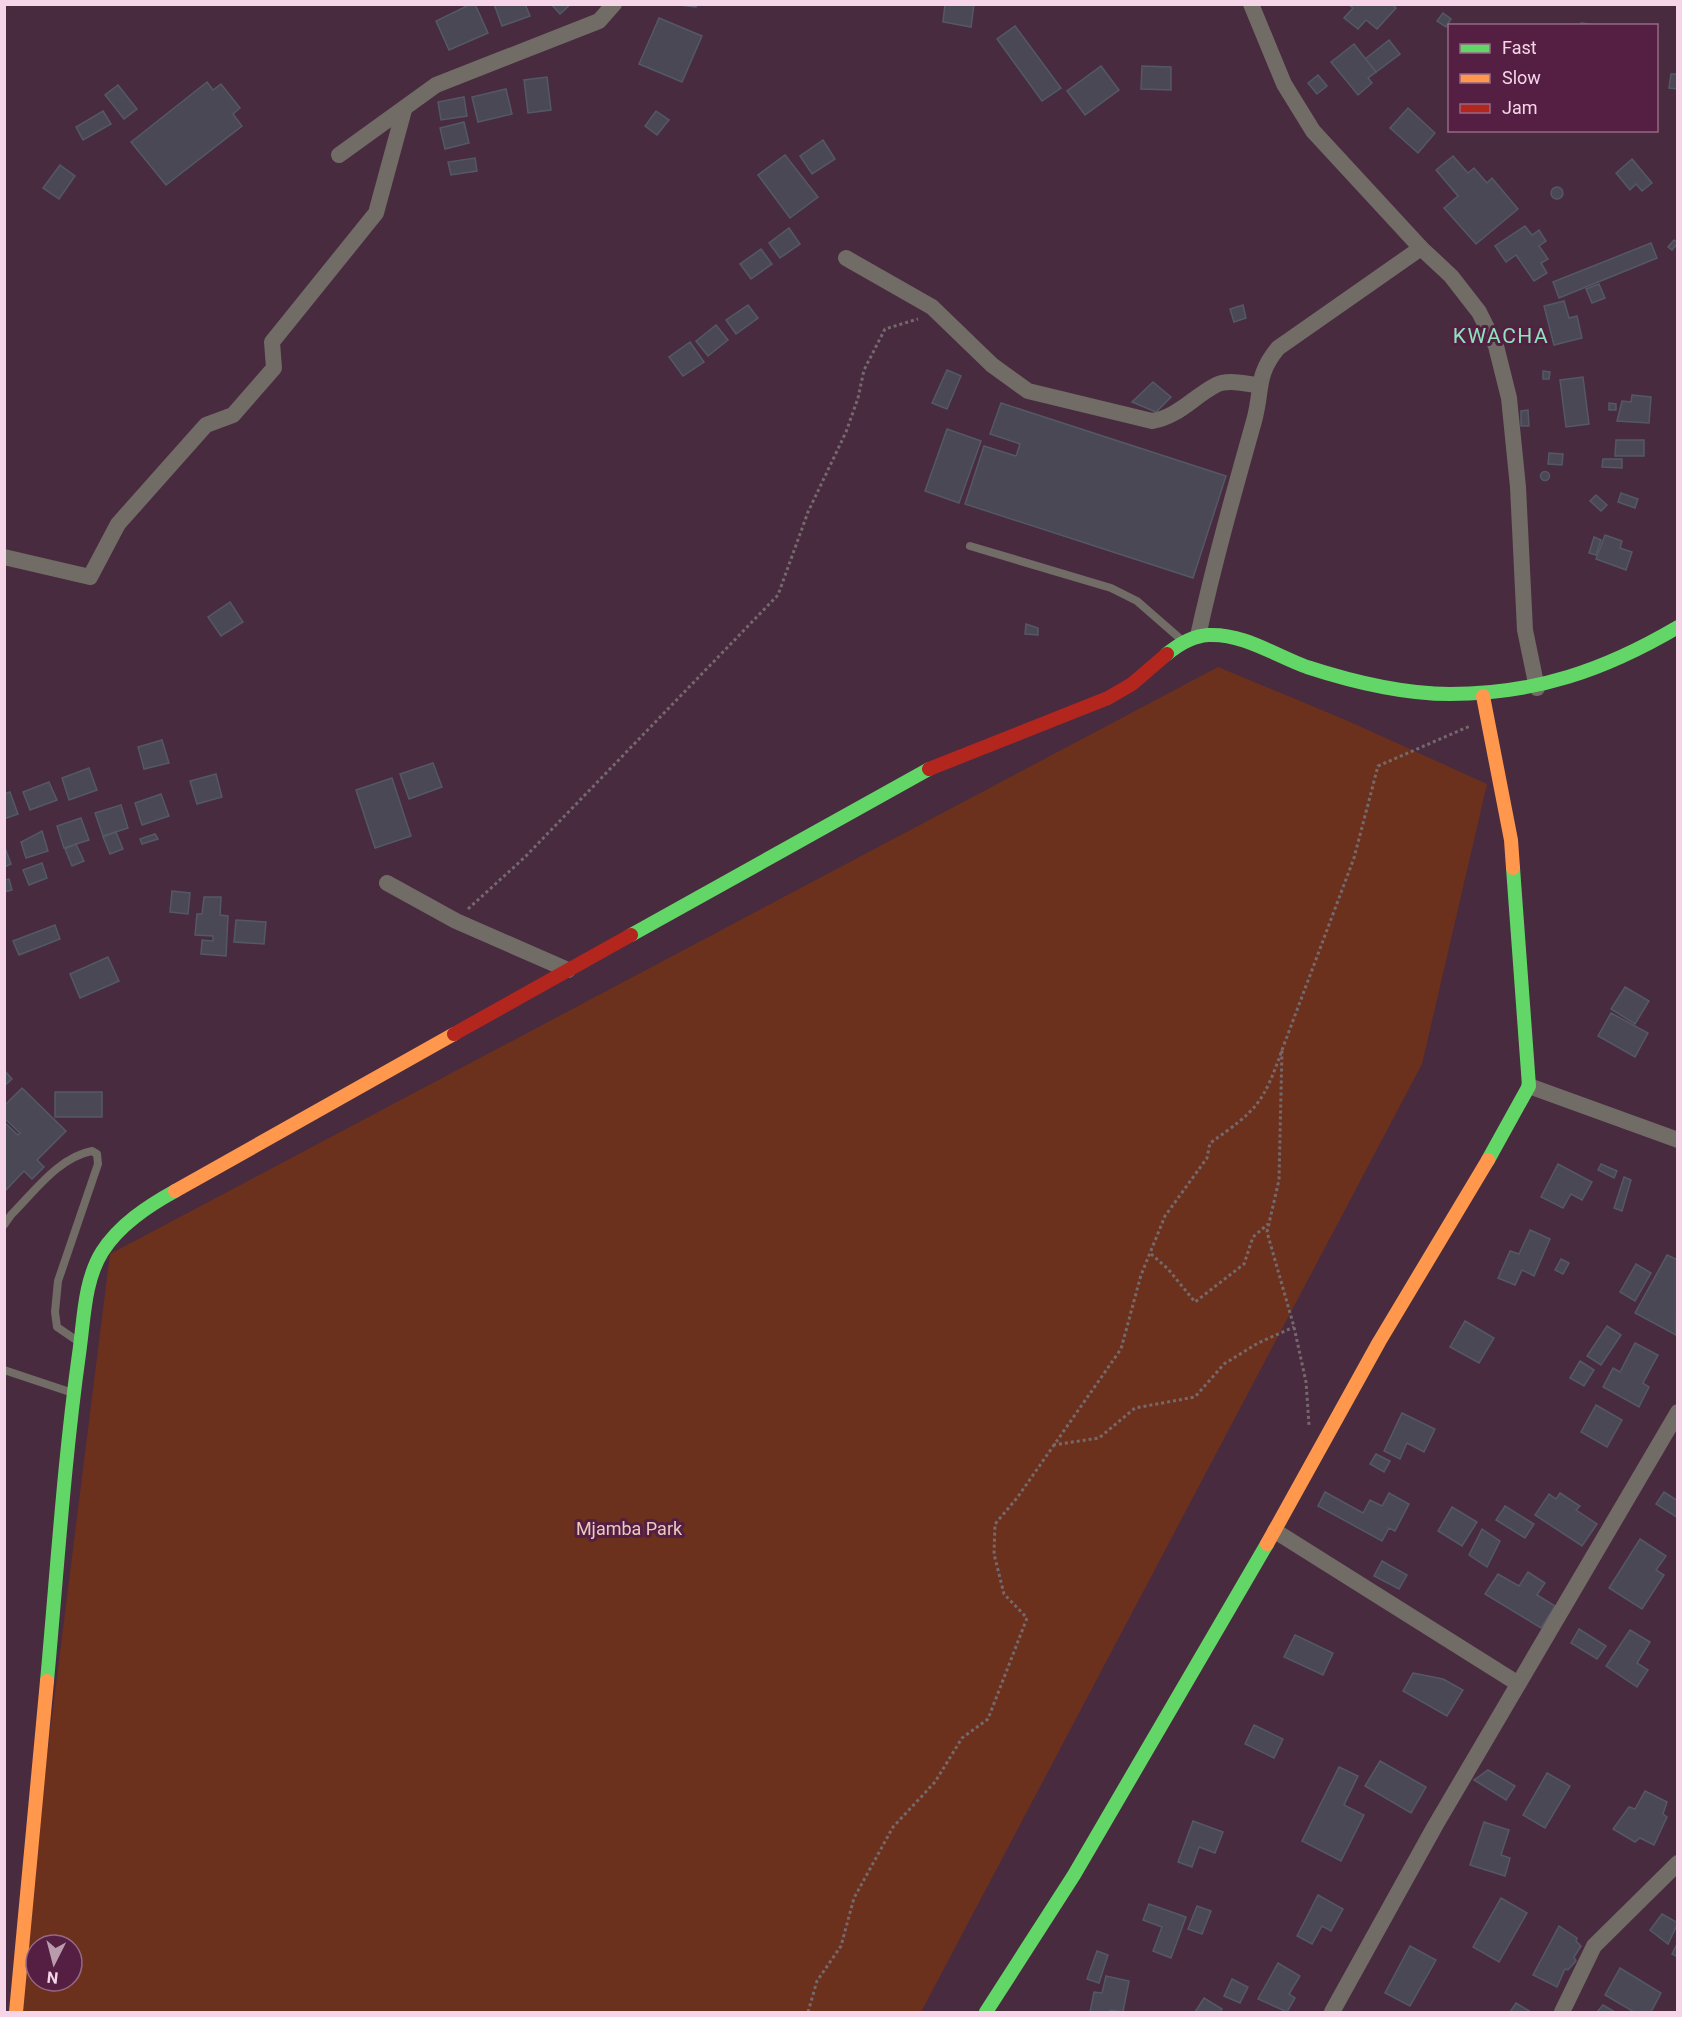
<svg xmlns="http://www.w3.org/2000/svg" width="1682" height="2017" font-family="Roboto,sans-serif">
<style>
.green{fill:#6c311c;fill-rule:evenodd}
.building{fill:#4b4855;stroke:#545866;stroke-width:1.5}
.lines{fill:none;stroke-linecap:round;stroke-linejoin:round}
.path{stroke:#76696d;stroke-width:3;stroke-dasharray:3 3;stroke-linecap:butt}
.lane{stroke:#716c66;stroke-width:8}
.street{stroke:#716c66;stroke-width:16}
.fast{stroke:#63d668;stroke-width:14}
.slow{stroke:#ff974d;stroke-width:14}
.jam{stroke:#b3261e;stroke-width:14}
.labels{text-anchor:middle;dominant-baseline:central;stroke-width:6;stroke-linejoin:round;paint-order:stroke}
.park-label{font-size:18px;fill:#ebcbbe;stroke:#541f43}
.quarter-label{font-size:21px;letter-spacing:1.5px;fill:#8fe3ba;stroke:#541f43}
</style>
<rect width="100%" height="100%" fill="#482b3f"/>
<!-- green -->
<path class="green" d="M1218 667 1348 721 1487 784 1422 1064 921 2012H15L110 1254ZM36 1945H72V1981H36Z"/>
<!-- building -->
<g class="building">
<polygon points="471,4 475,4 488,33 449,50 436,21"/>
<polygon points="494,4 525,4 530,16 502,26"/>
<polygon points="551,4 571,4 560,14"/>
<polygon points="671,4 697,4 696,7"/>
<polygon points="945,4 974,4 971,27 943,22"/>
<polygon points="1348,4 1392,4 1396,8 1377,29 1366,20 1358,29 1344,18 1353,8"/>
<polygon points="1443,13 1451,19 1446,27 1437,21"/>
<polygon points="659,18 702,36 682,82 639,64"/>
<polygon points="1581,23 1604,26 1581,26"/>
<polygon points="1015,26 1061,88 1042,101 997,39"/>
<polygon points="1389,40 1400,54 1376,72 1365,59"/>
<polygon points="1354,44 1376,72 1368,78 1372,83 1358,95 1331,62"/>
<polygon points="1101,66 1119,90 1085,115 1067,91"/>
<polygon points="1142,66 1171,67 1171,90 1141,89"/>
<polygon points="1671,74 1678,74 1678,89 1669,88"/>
<polygon points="1318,75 1327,86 1317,94 1308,83"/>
<polygon points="547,77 551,110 528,113 524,80"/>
<polygon points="207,82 213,90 221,84 240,108 233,114 242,126 166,185 131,142"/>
<polygon points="118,85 137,109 124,119 105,95"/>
<polygon points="506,89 512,114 478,122 472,97"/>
<polygon points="464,97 467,116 441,120 438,102"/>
<polygon points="1408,108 1435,133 1418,153 1390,128"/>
<polygon points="103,111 111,124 83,140 76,127"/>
<polygon points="656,111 669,120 657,135 645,126"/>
<polygon points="464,122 469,143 445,149 440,128"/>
<polygon points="823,140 835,159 812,174 800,156"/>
<polygon points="785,155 818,197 790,218 758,175"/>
<polygon points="1453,156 1468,173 1474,168 1487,183 1492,178 1518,209 1476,244 1444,208 1458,196 1436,170"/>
<polygon points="475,158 477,171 451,175 448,162"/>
<polygon points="1632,159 1652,183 1642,191 1636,184 1630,190 1616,173"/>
<polygon points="60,165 75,176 59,199 43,188"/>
<circle cx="1557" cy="193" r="6"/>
<polygon points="1525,226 1532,235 1539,230 1546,241 1539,246 1548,259 1541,263 1547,273 1534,281 1516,255 1506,262 1495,246"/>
<polygon points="789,228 800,244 780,258 769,243"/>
<polygon points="1674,240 1678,243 1672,250 1668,247"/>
<polygon points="1651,243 1657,258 1559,298 1553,282"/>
<polygon points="761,249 772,264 751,279 740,264"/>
<polygon points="1599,284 1605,298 1592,303 1586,289"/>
<polygon points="1564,301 1569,318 1577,316 1582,338 1554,345 1544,306"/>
<polygon points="748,305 758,318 736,334 726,320"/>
<polygon points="1243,305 1246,318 1234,322 1230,309"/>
<polygon points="716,325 728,340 708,356 696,341"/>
<polygon points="690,342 704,362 683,376 669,357"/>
<polygon points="947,370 961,376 947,409 932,403"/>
<polygon points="1543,371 1550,372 1549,379 1543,379"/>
<polygon points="1583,377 1589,424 1566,427 1560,380"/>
<polygon points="1153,382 1171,397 1156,412 1132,402"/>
<polygon points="1632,395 1651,397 1649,423 1617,421 1622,401 1631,402"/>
<polygon points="1001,403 1226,476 1193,578 965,504 984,446 1016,456 1020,444 990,434"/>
<polygon points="1609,403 1616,404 1616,410 1609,410"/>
<polygon points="1528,410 1529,426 1521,426 1521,411"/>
<polygon points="947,429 981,441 959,503 925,491"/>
<polygon points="1616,440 1644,440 1644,456 1615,456"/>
<polygon points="1549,453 1563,454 1562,465 1548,464"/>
<polygon points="1603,459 1622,459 1622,468 1602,467"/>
<circle cx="1545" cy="476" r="4.5"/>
<polygon points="1621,493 1638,499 1635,508 1618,502"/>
<polygon points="1596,495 1607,505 1601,511 1590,501"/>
<polygon points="1605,535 1622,541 1620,548 1632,552 1626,570 1596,559"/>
<polygon points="1594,537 1601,540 1596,555 1589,553"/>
<polygon points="230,602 243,622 221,636 208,617"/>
<polygon points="1026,624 1038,628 1038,635 1025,634"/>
<polygon points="162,740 169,763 144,769 138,747"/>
<polygon points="433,763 442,787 409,799 400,774"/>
<polygon points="89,768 97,790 69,800 62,778"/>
<polygon points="216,774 222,797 197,804 190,781"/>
<polygon points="392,778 411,836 375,848 356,790"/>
<polygon points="49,782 57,800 30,810 23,792"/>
<polygon points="10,792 18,814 4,819 4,794"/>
<polygon points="161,794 169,816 142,825 135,803"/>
<polygon points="121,805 128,828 103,836 95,813"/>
<polygon points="81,818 89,840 64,848 57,826"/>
<polygon points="42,831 48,851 26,858 21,842"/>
<polygon points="116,832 123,849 110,854 103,837"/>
<polygon points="155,834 158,839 142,844 140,839"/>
<polygon points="76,844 84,861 72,866 65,849"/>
<polygon points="4,845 11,864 4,867"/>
<polygon points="42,863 47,878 29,885 23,870"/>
<polygon points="9,879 12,890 4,892 4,880"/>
<polygon points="172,891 190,893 188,914 170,912"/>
<polygon points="204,897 221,897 220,915 228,916 226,956 201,954 202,940 213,941 213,936 195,935 197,914 202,914"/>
<polygon points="236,920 266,922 264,944 234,942"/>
<polygon points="55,925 60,939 19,955 13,941"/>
<polygon points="108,957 119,981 80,998 70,974"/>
<polygon points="1625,987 1649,1001 1635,1024 1611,1009"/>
<polygon points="1611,1013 1648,1033 1635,1057 1598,1036"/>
<polygon points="4,1070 12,1079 4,1086"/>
<polygon points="22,1088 66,1131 37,1160 44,1167 32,1179 24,1171 4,1192 4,1122 18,1135 20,1133 4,1118 4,1106"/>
<rect x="55" y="1092" width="47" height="25"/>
<polygon points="1558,1164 1592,1182 1582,1200 1571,1194 1563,1208 1541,1197"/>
<polygon points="1601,1164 1617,1171 1614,1178 1598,1170"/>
<polygon points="1624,1177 1631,1180 1622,1211 1614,1208"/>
<polygon points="1530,1230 1550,1239 1534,1276 1522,1270 1515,1285 1498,1278 1510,1251 1519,1254"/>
<polygon points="1667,1255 1678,1260 1676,1335 1635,1313"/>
<polygon points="1561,1259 1569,1263 1563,1274 1555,1270"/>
<polygon points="1636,1264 1651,1273 1635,1301 1620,1292"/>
<polygon points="1465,1321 1494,1338 1479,1363 1450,1347"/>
<polygon points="1607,1326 1621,1335 1601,1365 1587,1356"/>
<polygon points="1635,1343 1658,1355 1643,1383 1649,1387 1639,1407 1603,1387 1613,1368 1620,1372"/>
<polygon points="1580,1361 1594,1370 1584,1386 1570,1378"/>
<polygon points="1596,1405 1622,1420 1607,1447 1581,1432"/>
<polygon points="1402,1413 1435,1429 1424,1452 1407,1443 1400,1459 1384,1451"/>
<polygon points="1376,1454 1390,1461 1384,1472 1370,1464"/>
<polygon points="1325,1492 1363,1513 1370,1500 1382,1506 1389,1493 1409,1504 1395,1531 1389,1528 1382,1541 1318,1506"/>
<polygon points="1664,1492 1678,1501 1678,1518 1656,1504"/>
<polygon points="1560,1493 1580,1506 1576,1510 1597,1524 1582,1546 1535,1515 1549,1494 1556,1499"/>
<polygon points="1505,1506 1534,1524 1525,1538 1496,1520"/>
<polygon points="1452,1507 1477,1522 1462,1546 1438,1531"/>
<polygon points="1482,1529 1500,1541 1487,1567 1469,1555"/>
<polygon points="1640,1539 1666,1556 1656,1570 1664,1575 1642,1609 1609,1588"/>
<polygon points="1382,1561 1407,1575 1399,1589 1374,1576"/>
<polygon points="1528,1572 1545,1583 1537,1595 1555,1606 1541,1628 1485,1594 1498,1574 1519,1586"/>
<polygon points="1579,1629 1606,1646 1597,1659 1571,1643"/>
<polygon points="1630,1630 1650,1642 1637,1663 1648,1670 1637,1687 1606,1666"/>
<polygon points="1295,1635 1333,1653 1323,1675 1284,1657"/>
<polygon points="1413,1673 1443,1679 1463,1690 1447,1716 1403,1691"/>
<polygon points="1254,1725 1283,1739 1274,1758 1245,1744"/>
<polygon points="1380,1761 1426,1787 1411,1813 1365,1786"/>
<polygon points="1339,1767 1358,1776 1344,1805 1364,1815 1341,1861 1302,1841"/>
<polygon points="1488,1770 1515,1786 1506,1800 1474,1780"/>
<polygon points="1547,1773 1570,1786 1545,1828 1523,1815"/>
<polygon points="1645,1791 1667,1802 1663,1814 1667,1817 1654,1845 1640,1838 1635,1842 1613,1829 1629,1807 1635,1809"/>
<polygon points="1193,1821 1223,1832 1215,1853 1199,1847 1192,1867 1178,1862"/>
<polygon points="1484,1822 1509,1830 1501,1855 1510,1858 1505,1876 1470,1865"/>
<polygon points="1318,1895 1343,1909 1331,1931 1322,1926 1312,1944 1297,1936"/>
<polygon points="1501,1898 1527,1913 1499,1962 1473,1947"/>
<polygon points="1149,1904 1186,1917 1171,1958 1153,1951 1162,1927 1143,1920"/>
<polygon points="1197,1906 1211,1911 1202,1934 1188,1929"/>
<polygon points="1662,1914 1678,1923 1668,1944 1650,1930"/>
<polygon points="1559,1926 1577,1938 1576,1941 1581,1946 1574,1957 1576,1961 1568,1970 1565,1969 1557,1987 1533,1975"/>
<polygon points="1678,1942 1678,1957 1672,1954"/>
<polygon points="1410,1946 1436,1960 1410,2006 1385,1993"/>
<polygon points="1097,1951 1108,1955 1099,1983 1087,1979"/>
<polygon points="1278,1963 1300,1976 1289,1994 1295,1998 1287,2012 1258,1999"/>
<polygon points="1620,1968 1661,1993 1651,2012 1634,2012 1605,1995"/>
<polygon points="1106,1976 1129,1981 1123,2012 1110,2010 1109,2012 1090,2012 1094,1992 1102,1993"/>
<polygon points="1232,1979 1248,1987 1240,2003 1224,1996"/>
<polygon points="1204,1998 1222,2009 1220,2012 1195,2012"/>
<polygon points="1516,2003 1531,2012 1510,2012"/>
<polygon points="1603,2005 1615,2012 1597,2012"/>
</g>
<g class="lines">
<!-- path -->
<g class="path">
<polyline points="468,909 525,857 778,595 808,512 846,432 858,398 864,370 885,329 918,319"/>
<polyline points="1282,1050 1354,858 1378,766 1470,726"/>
<polyline points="1151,1254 1168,1269 1195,1302 1244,1264 1253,1237 1268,1224"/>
<polyline points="1053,1445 1099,1438 1135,1408 1195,1397 1224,1364 1258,1343 1294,1327"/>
<path d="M808 2012 817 1981 841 1946 854 1898 893 1827 935 1782 962 1738 988 1719 1027 1618 1004 1594 994 1554 995 1524 1017 1498 1121 1349 1141 1275 1165 1216 1207 1158 1210 1143C1257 1110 1263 1104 1282 1050L1279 1180 1267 1232 1294 1327 1306 1382 1309 1425"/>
</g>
<!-- lane -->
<g class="lane">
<polyline points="970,546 1111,588 1137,601 1184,642"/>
<path d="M4 1225 11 1215C34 1192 59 1157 92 1151L97 1154 98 1164 58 1281 55 1312 57 1327 79 1342"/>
<polyline points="4,1370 73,1393"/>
</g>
<!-- street -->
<g class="street">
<polyline points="1251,4 1284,84 1313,131 1421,248 1451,276 1479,312 1496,346 1509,398 1518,487 1525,630 1537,688"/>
<polyline points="339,155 436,85 599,21 614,4"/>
<path d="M846 258 932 307 992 365 1028 391 1152 421C1178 417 1193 397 1216 385 1228 379 1245 384 1258 385"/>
<polyline points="4,557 90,577 118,524 206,425 233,415 274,368 272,342 376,213 404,110"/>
<path d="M1198 636C1214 563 1234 492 1254 421 1263 389 1255 376 1278 348L1421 248"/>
<polyline points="387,883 456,921 568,970"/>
<polyline points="1529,1086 1678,1140"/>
<polyline points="1275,1531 1517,1683"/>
<polyline points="1332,2012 1435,1826 1678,1412"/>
<polyline points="1562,2012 1594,1946 1678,1863"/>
</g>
<!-- fast -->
<g class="fast">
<path d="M1167 654C1179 644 1193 636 1208 635 1243 633 1276 656 1307 667 1353 682 1401 694 1450 694 1536 694 1605 670 1678 627"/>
<polyline points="631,935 929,769"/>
<polyline points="1488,1160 1529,1086 1513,868"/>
<path d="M47 1681C57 1572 64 1462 79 1354 84 1320 84 1281 102 1252 119 1225 148 1206 175 1191"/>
<polyline points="986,2012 1074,1875 1267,1544"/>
</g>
<!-- slow -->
<g class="slow">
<polyline points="1483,696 1511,840 1513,868"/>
<polyline points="175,1191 454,1034"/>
<polyline points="1267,1544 1379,1342 1488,1160"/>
<polyline points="16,2012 47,1681"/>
</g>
<!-- jam -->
<g class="jam">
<polyline points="929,769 1108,698 1132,684 1167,654"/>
<polyline points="454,1034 631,935"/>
</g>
</g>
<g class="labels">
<!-- park labels -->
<g class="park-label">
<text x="629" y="1528">Mjamba Park</text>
</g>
<!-- quarter labels -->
<g class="quarter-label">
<text x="1501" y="336">KWACHA</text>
</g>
</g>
<!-- border -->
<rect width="1682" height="2017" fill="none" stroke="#f7d5e8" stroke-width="12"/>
<!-- legend -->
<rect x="1448" y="24" width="210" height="108" fill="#541f43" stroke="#956885" stroke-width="1.5"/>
<rect x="1460" y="44" width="30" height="9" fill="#63d668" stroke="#956885" stroke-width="1.5"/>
<text x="1502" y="54" font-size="18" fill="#f7d5e8">Fast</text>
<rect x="1460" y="74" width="30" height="9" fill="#ff974d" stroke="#956885" stroke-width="1.5"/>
<text x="1502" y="84" font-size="18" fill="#f7d5e8">Slow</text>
<rect x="1460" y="104" width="30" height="9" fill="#b3261e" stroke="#956885" stroke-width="1.5"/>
<text x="1502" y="114" font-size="18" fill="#f7d5e8">Jam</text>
<!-- north arrow -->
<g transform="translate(54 1963) rotate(186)"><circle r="28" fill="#541f43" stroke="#956885" stroke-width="1.5"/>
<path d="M0-4.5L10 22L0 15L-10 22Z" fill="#ba9aad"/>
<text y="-9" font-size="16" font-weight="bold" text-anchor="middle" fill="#f7d5e8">N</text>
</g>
</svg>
